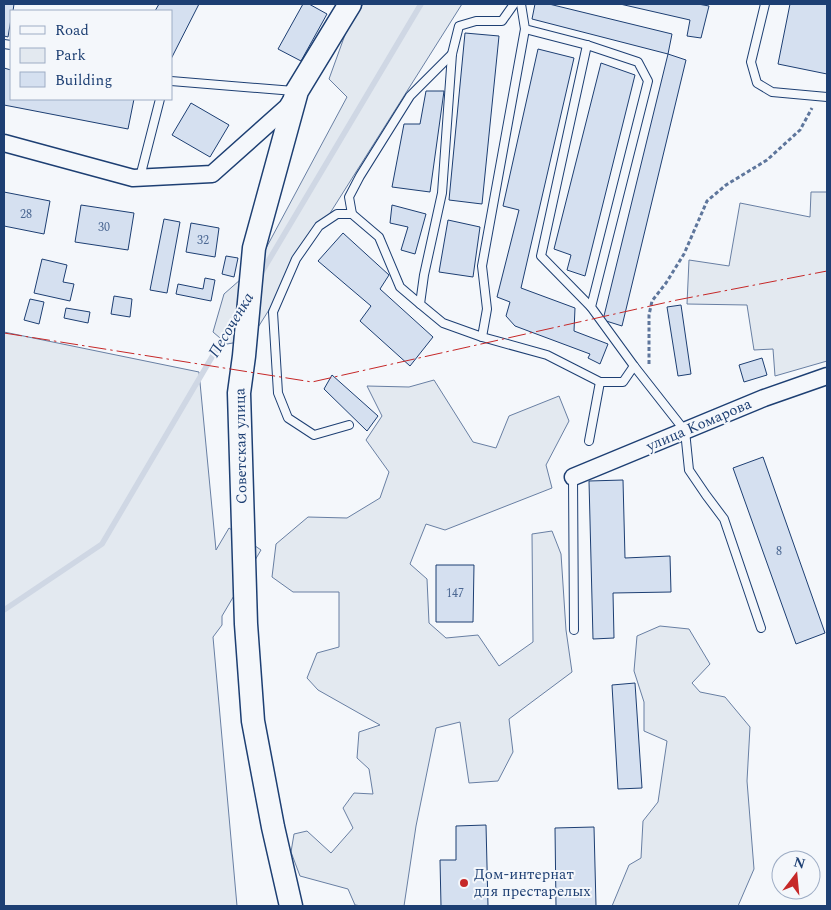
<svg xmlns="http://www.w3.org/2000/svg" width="831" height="910" font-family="Spectral,serif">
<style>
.green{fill:#e3e9f0;stroke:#687fa3}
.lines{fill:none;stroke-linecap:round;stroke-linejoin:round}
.stream{stroke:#cfd7e4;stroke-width:5.5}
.building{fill:#d5e0f0;stroke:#1d3f73}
.lane-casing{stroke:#1d3f73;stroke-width:10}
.street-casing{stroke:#1d3f73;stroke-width:19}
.secondary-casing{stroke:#1d3f73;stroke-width:25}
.path{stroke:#5e769c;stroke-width:3;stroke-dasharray:4 2.5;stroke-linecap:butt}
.lane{stroke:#f4f7fb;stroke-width:8}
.street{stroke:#f4f7fb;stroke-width:16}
.secondary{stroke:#f4f7fb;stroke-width:22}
.power{stroke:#c62828;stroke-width:1;stroke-dasharray:18 4 2.5 4;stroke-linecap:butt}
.poi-dot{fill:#c62828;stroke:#f4f7fb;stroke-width:2}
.labels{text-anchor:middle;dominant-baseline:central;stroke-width:4;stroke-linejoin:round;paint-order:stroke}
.number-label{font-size:12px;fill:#4b6792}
.street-label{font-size:15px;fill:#1d3f73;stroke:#f4f7fb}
.poi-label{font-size:15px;fill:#1d3f73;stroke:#f4f7fb;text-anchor:start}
.water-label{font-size:16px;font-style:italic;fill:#1d3f73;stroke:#f4f7fb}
</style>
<rect width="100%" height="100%" fill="#f4f7fb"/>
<!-- green -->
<g class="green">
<polygon points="363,4 462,4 250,340 227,344 213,332 224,294 257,265 347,97 329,79 346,32"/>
<polygon points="811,192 827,192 827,361 775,376 773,349 754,350 747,305 687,304 689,260 729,266 740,203 810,217"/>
<polygon points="4,332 199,372 216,550 229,528 261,550 222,616 222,625 213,637 237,906 4,906"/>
<polygon points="434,380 473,442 496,448 509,416 559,396 569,421 546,465 552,488 445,530 426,524 410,564 427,579 429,623 446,638 478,635 499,666 533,642 532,534 552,531 561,554 566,630 572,672 509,719 513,752 498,781 469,783 460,722 436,728 416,826 404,906 362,906 355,905 348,889 300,876 291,852 294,834 307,831 331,853 353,828 343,808 354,793 373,794 369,769 357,758 359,732 380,725 318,690 307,678 317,653 339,647 339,592 293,592 272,577 276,544 308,517 347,518 380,498 389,472 366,440 382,416 367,386 409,387"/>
<polygon points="660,626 689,629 710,664 692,683 700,692 725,697 750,727 747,781 754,869 738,906 612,906 629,865 641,858 643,821 658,802 667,741 644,731 644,702 634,671 637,636"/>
</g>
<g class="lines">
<!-- stream -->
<g class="stream">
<polyline points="260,275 421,4"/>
<polyline points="4,610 102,544 239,311"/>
</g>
</g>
<!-- building -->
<g class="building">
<polygon points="4,4 14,4 13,11 11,11 11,19 8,37 4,36"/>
<polygon points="159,4 199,4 171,59 171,11 155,11"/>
<polygon points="303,4 309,4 327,14 301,61 278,49"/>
<polygon points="535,4 549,4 672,34 668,54 532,19"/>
<polygon points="620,4 698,4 709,6 701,38 687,36 690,20"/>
<polygon points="790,4 827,4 827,74 778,64"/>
<polygon points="465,33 499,36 482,204 449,200"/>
<polygon points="538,49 574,58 521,288 575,308 574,331 608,344 600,364 588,358 590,354 515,326 506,316 510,302 497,297 519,210 503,206"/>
<polygon points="668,54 686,60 622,326 603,320"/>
<polygon points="601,63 635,75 585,276 567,270 571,255 554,249"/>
<polygon points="4,68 11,70 11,99 134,99 128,129 4,105"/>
<polygon points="426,91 444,91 430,192 392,187 404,124 420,124"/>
<polygon points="191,103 229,125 210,157 172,135"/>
<polygon points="4,192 50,201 44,234 4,226"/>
<polygon points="81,205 134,213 128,250 75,242"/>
<polygon points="392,205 426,214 415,254 401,250 408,227 390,223"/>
<polygon points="164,219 180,222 167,293 150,290"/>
<polygon points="448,220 480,227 473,277 439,272"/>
<polygon points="191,223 219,228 215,257 186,252"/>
<polygon points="343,233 389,275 380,289 433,337 410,366 360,321 371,306 318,261"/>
<polygon points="226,256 238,258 234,277 222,274"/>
<polygon points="42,259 67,265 63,282 74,284 70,301 34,293"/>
<polygon points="205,278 215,280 211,301 176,294 178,284 203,289"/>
<polygon points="114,296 132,299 130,317 111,314"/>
<polygon points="30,299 44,302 39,324 24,320"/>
<polygon points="681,305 691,374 678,376 667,307"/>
<polygon points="66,308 90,312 88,323 64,318"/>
<polygon points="762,358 767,375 744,382 739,365"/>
<polygon points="332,375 378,416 367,431 324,389"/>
<polygon points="763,457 825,633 796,644 733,468"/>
<polygon points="623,480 625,558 670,556 671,592 613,593 614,638 593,639 589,481"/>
<polygon points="436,565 474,565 473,622 436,622"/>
<polygon points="635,683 642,788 618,789 612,685"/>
<polygon points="486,825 488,906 441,906 440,860 456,860 456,826"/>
<polygon points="594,827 596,906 556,906 555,828"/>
</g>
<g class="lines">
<defs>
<g id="lane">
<polyline points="521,4 525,29 587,45 638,62 648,81 591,307 634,366 685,431 689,470 706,495 724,519 761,628"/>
<polyline points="765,4 751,62 757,83 772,92 827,97"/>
<polyline points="525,29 482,266 487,309 482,337 547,355 600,382 623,382 634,366"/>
<polyline points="4,44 11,45"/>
<polyline points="587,45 541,256 591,307"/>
<polyline points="171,81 294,91"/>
<polyline points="140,177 160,99"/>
<polyline points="420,304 400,287 379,237 352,214 349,197 360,176 410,96 452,54"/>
<polyline points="482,337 443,323 420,304 424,275 442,193 452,54 459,26 476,21 502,21 514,4"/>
<polyline points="349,425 314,435 288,418 278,393 273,312 296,259 319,226 337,214 352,214"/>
<polyline points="589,441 600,382"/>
<polyline points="573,477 574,630"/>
</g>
<g id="street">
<polyline points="4,143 133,178 212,174 287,107 292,99"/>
<polyline points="573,477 764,398 827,376"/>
</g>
<polyline id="secondary" points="291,906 273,827 253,721 246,624 239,393 244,356 254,248 297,91 350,4"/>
</defs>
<!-- lane casing -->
<use href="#lane" class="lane-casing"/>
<!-- street casing -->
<use href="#street" class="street-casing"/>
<!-- secondary casing -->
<use href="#secondary" class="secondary-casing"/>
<!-- path -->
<polyline class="path" points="649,364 649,315 652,301 666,283 684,254 707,201 726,185 767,160 800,130 812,108"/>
<!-- lane -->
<use href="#lane" class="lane"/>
<!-- street -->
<use href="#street" class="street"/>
<!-- secondary -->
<use href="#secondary" class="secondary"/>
<!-- power -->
<polyline class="power" points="4,333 312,382 677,300 827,271"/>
</g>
<!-- markers -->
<circle class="poi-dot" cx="464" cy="883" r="5"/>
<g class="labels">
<!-- number labels -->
<g class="number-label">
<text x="26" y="214">28</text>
<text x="104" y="227">30</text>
<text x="203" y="240">32</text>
<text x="779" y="551">8</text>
<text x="455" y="593">147</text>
</g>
<!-- street labels -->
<g class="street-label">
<text transform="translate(699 425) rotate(-23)">улица Комарова</text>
<text transform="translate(241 446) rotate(-91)">Советская улица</text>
</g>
<!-- poi labels -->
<g class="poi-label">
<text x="474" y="874">Дом-интернат<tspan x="474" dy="17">для престарелых</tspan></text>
</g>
<!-- water labels -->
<g class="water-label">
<text transform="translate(231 325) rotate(-59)">Песоченка</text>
</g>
</g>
<!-- border -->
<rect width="831" height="910" fill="none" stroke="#1d3f73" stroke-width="10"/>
<!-- legend -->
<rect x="10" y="10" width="162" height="90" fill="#f4f7fb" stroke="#9eadc5"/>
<rect x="20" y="26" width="25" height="8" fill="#f4f7fb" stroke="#9eadc5"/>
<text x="55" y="35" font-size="15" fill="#1d3f73">Road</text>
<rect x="20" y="48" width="25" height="15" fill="#e3e9f0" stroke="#9eadc5"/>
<text x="55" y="60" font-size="15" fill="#1d3f73">Park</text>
<rect x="20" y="72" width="25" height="15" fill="#d5e0f0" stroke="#9eadc5"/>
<text x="55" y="85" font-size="15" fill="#1d3f73">Building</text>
<!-- north arrow -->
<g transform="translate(796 875) rotate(16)"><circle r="24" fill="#f4f7fb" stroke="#9eadc5"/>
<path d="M0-4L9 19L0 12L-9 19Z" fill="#c62828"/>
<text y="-8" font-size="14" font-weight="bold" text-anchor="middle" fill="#1d3f73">N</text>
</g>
</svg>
